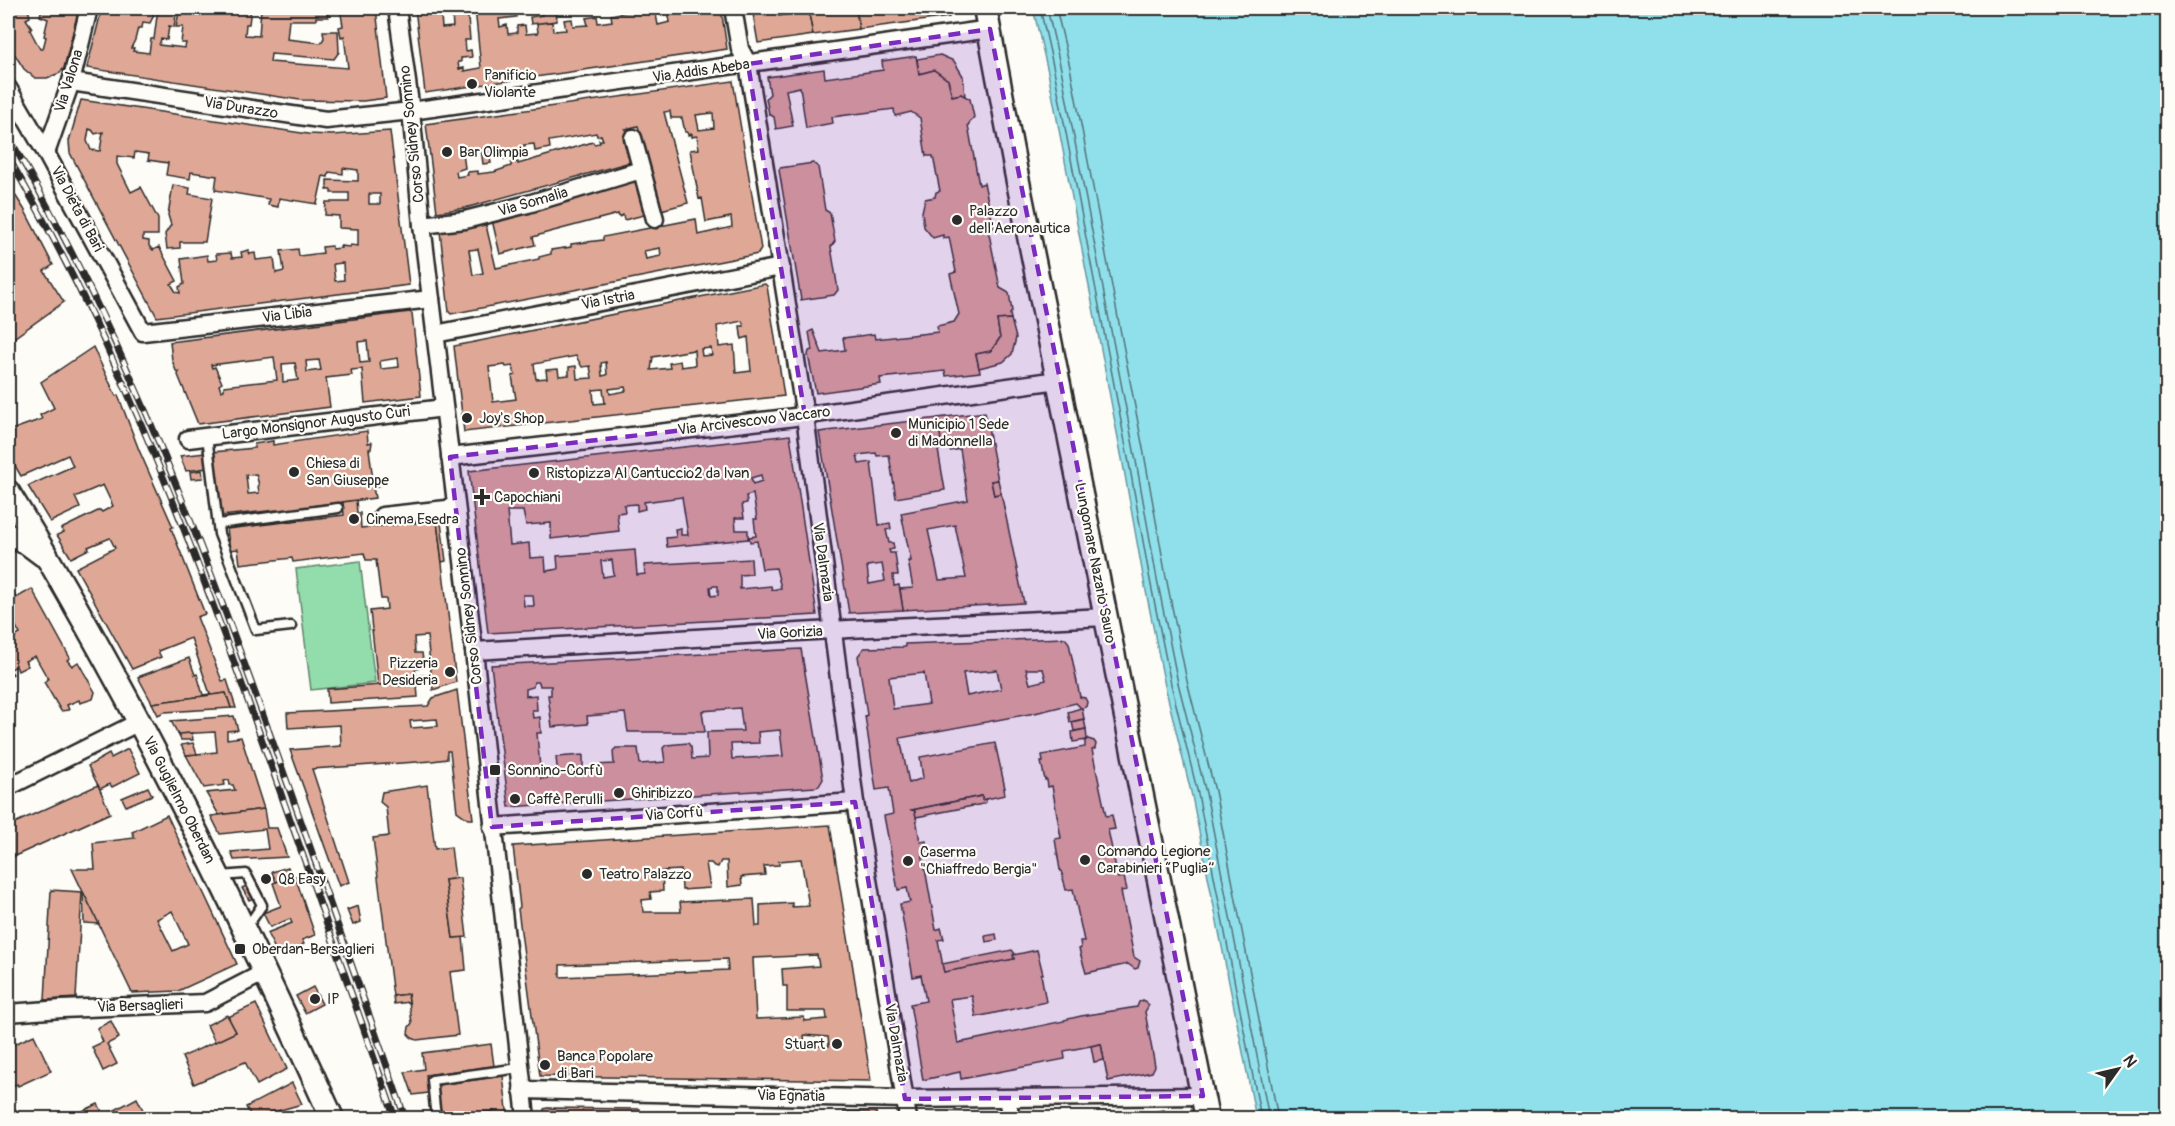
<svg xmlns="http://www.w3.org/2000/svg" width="2175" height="1126" font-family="Pangolin,sans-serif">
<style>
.green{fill:#93dcab;stroke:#5f846b;stroke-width:1.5}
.water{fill:#90e0ec;stroke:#68989f;stroke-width:1.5}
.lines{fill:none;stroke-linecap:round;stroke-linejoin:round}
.shore{stroke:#537378;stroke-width:1.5}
.building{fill:#dfa896;stroke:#2b2b2b;stroke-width:1.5;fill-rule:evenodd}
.service-casing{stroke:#2b2b2b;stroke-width:13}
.minor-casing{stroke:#2b2b2b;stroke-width:21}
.secondary-casing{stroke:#2b2b2b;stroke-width:27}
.service{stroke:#fdfcf7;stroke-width:8}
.minor{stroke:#fdfcf7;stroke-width:16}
.secondary{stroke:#fdfcf7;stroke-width:22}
.rail-casing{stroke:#2b2b2b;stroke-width:7}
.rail{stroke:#fdfcf7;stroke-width:4.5;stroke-dasharray:14;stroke-linecap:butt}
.marked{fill:#7b2cbf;fill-opacity:0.2;stroke:#7b2cbf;stroke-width:4.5;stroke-dasharray:12 8;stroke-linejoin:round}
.poi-dot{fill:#2b2b2b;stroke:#fdfcf7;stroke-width:2}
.labels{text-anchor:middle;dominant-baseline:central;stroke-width:4.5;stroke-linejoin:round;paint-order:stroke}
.street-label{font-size:15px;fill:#2b2b2b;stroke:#fdfcf7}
.poi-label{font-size:15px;fill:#2b2b2b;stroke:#fdfcf7;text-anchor:start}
</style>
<rect width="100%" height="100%" fill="#fdfcf7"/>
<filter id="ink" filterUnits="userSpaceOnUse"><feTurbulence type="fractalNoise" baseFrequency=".0167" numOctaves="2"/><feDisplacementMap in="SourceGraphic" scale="12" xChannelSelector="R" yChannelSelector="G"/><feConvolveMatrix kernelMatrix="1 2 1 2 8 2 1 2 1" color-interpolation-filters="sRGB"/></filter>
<g filter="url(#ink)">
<!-- green -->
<polygon class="green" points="360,561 375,683 311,690 296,569"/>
<!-- water -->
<polygon class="water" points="1033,8 2167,8 2167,1118 1256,1118 1192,796 1165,686 1144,581 1123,464 1048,72"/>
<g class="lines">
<!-- shore -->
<g class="shore">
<polyline points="1040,8 1054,70 1129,463 1150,580 1171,684 1198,794 1261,1118"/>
<polyline points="1047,8 1061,69 1136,461 1157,579 1178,683 1206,793 1269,1118"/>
<polyline points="1056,8 1070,67 1145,459 1166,577 1187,681 1215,791 1278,1118"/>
</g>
</g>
<!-- building -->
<g class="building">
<polygon points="15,8 28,8 30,17 26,19 32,28 30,30 40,49 43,49 46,37 44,36 48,19 40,16 42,8 79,8 64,68 60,73 47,78 35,78 24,69 8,44 8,13"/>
<polygon points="102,8 154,8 153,17 150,23 143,22 142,28 138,28 135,40 131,48 134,48 133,51 149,53 151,39 154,39 158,8 177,8 174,27 169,26 167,40 161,39 159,45 185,48 186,43 181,43 183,27 176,27 179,12 186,13 186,8 251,8 249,24 246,24 245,35 259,36 261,8 328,8 328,17 316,17 316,20 289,20 287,39 321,43 324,38 323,31 338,31 339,52 334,59 271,54 270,62 348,68 344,36 341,37 339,27 343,26 340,8 376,8 386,98 363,101 300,100 87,68"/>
<path d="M415 8H467L470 40H465L466 51 471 50 472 57 461 58V62H458L459 69 464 68V71L481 68 475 8H515L516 17 499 19 500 27 507 25 508 34 517 33V26L525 25 526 34 538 33 537 23 552 22 553 31 566 30 564 20 572 19 573 26 588 25 586 18 597 16 598 23 612 21 611 15 638 9H655L658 25 670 22 667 8H721L727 49 425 93ZM452 15 453 27 442 28 441 16Z"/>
<polygon points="752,8 777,8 779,16 798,13 797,8 808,8 813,35 758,43"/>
<polygon points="808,8 856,8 859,29 813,35"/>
<polygon points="856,8 947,8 949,17 859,29"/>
<polygon points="556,9 557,21 531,24 530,17 542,15 542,10"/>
<polygon points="940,55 954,61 963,76 965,97 961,94 952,96 948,80 934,70 919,74 917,59"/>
<polygon points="916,56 919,74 934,70 948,80 952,96 961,94 970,99 974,117 968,125 979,185 984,183 994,228 988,229 1000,288 1009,293 1012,311 1010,314 1011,319 997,320 1000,338 991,351 976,354 980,372 946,376 945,371 880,378 881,384 816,393 808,355 809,351 812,350 809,332 813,330 822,353 845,350 843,338 874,334 875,339 938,332 937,326 954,322 959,314 950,274 956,272 949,237 943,238 943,235 933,238 924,227 922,212 925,199 935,197 936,192 940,191 933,156 926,156 920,118 911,112 895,116 894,109 832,117 833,123 806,128 800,87 786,90 793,126 776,129 774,117 769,114 766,98 770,94 767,77 824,69 825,78 883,70 882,61"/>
<path d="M733 81 761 249 758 254 451 314 449 312 440 231 485 221 496 268 539 259V257L551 254V250L571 247V244L603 240V237L696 219 698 235 732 227 731 217 706 222 702 198 699 199 690 150 699 149 697 136 692 137V134L688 135 687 132H685L682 118H671L670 111 664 112 688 203 661 210 638 126 625 129 634 161 465 208 437 212 426 124ZM713 113 714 128 699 130 696 115ZM596 133 597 136 601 135 603 140H599L600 143 594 144 593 142 518 164V162L511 163V166L494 172 478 174V171L467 172 468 175 457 177 456 171 465 168 463 153 468 152V150L481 149 483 164 491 163 489 153 503 152 504 159 512 157 511 150 516 149 518 155 526 154 524 145 534 144 535 151 550 148 549 141ZM660 248 661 256 646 259 644 251ZM478 249 483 273 473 275 469 250Z"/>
<path d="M81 100 308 134 332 135 390 131 409 285 157 317 70 153 69 141ZM89 129 92 130 95 134 103 132 100 151 91 150 87 141ZM135 152 149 154 148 160 168 163 166 175 190 179 191 172 217 176 215 190 269 199 268 205 278 207 279 198 317 204 323 176 328 177 329 172 343 174V168L358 170V181L327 180V190H331V193H349V202H326L325 215 339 216V228L358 229V246L350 245V247L340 246 341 248 332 249V246L322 247 323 253 299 256 298 249 281 251 284 271 276 273 274 258 256 260 255 253 249 254V250L241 252 242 257 232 258 231 253 216 254 217 260 208 261 207 255 181 259 184 284 179 287 180 293 176 292 171 284 177 281 159 247 153 250 149 246V241L143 240V235H158V219L141 187 131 192 117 164V156L134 158ZM369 194H380V204H369ZM343 263 344 280 335 281 333 264Z"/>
<polygon points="813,163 818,167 825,210 830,213 835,241 831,247 838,290 834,295 801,300 779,170 780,168"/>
<polygon points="639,180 648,214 624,220 623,215 619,217 618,214 546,233 533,237 535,245 500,254 492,220"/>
<polygon points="8,184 24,209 53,265 44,271 64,302 8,342 8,292 9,294 14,291 8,282"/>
<polygon points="173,185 190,188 189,194 212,198 205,242 180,242 180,248 167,249 165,234 171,225 168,215"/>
<path d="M765 284 767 286 784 396 464 432 454 346ZM742 321 744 326H740L741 335 742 339 748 337 751 371 736 373 734 345 719 347 717 326ZM711 348 712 355 702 356 701 349ZM694 350 695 365 681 367 680 361 669 363 670 368 651 370 653 357ZM576 356 582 367 590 366 592 378 577 379 576 366 569 367V375L559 376 558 369 546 370 547 378 536 379 534 364ZM606 362 607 375 602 376 601 363ZM505 365 506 367 513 366 515 375 512 376 516 399 493 402 489 367ZM625 387 626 391 610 394 609 389ZM603 389 605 403 594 404 593 390Z"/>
<path d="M410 312 412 314 421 396 365 403 362 369 351 370 352 375 326 378 330 407 198 424 178 375 179 372 176 371 172 360 170 342ZM367 341 369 362 360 363 358 342ZM274 357 277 380 224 386V390L221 391 219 385 222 383 215 367 212 368 211 365ZM398 358 399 367 381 369 380 361ZM319 360 321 370 307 372 306 361ZM295 363 298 380 283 382 282 364Z"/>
<polygon points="1011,319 1016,338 1012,354 1003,362 979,368 976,354 991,351 1000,338 997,320"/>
<polygon points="93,347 116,396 118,395 139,450 173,527 171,528 205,614 197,617 222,681 227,680 236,708 231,708 226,693 152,703 138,677 189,658 195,675 197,674 203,695 210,694 191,638 158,651 161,657 132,669 76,568 115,548 110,538 88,547 89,549 71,558 57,535 64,532 61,529 100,510 102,512 113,506 103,485 75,497 80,508 50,522 28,486 73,466 68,455 21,476 8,454 8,431 42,419 40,415 54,408 41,382"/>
<path d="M985 412 998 480 991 481 994 495 1001 493 1024 603 903 610 900 589 913 588 908 561H911L901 513 968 500 960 449 950 451 949 445H941L938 418ZM955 525 966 578 939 580 928 530Z"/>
<path d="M938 418 942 449 938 450 945 490 896 498 889 455 877 456 876 453 857 455 859 464 871 462 879 525 890 523 891 529 886 530 889 543H893L894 549 889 550 890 553H895L898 575H893L894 586 899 585 903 610 849 613 819 432ZM882 564 885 581 869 584 867 566Z"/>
<path d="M367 431 368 443 372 442 371 449H369L373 480 377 483 378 486 373 487 375 498 312 506V508L276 512V510L221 516 213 452 255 448 254 444 273 441V445ZM256 474 259 485H258L259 493 248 494 246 475Z"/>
<path d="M790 435 817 615 488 633 469 471ZM761 475 762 481 753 484 751 478ZM753 494 757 519H754L756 536 749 537 750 542 757 541 762 569 776 568 781 588 772 590 771 586 740 589V575L752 574 751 559 644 565 645 574 637 575 635 550 557 556 558 569 546 571 545 557 530 558 529 543 510 545 507 511H523L526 525 551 523V539L619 531 617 513 625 512 624 505 637 504V511L645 509 644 502 682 497 688 535H681V528L675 529 676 537 666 538 667 547 748 539V530H736L735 518H744L742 504 747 503 746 496ZM612 560 614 575 603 577 601 561ZM714 586H718V595L711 596 710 587ZM523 595H533L534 606H524Z"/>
<polygon points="205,453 207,468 186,471 180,456"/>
<polygon points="202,470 203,478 191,479 190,472"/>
<polygon points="998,480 1001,493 994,495 991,481"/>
<polygon points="356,500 357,513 360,513 361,528 437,521 456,682 433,690 427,636 414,637 415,653 422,653 424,667 415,668 416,676 424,675 425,682 378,685 370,611 387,609 386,599 381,599 376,560 366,560 364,553 293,562 292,558 240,564 238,549 230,550 227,529 344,515 343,502"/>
<polygon points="440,515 446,561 442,562 437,521 424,522 423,517"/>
<polygon points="11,588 16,598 32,589 70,658 67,660 72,666 78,662 95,692 93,699 80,703 79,700 67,705 69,710 61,711 44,682 48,679 35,656 25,661 28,666 18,671 16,666 10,670 13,674 8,677 8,635 10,634 13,638 20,634 8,612 8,590"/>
<path d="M1065 638 1069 643 1080 697 1085 698 1087 702 1086 707 1082 708 1084 719 1070 722 1068 712 1081 708 1076 703 1035 713 900 738 909 783 923 778 920 757 995 743 1005 788H1004L1005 795 982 800V796L912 810 915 811 920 842 926 841 928 851 922 852 936 930 941 928 944 939 938 940 944 972 1014 959 1013 955 1037 950 1043 974H1041L1046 1002 976 1017 972 996 950 999 958 1043 1064 1021V1020L1081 1016 1137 1007 1139 1002 1143 1000 1149 1005 1145 1012 1155 1066 1152 1072 1108 1081 1101 1044 1064 1051 1065 1059 961 1079 960 1072 923 1080 910 1004 926 1001 921 975 913 977 900 904 910 902 907 888 898 890 884 816 893 814 889 788 876 790 865 716 867 715 858 656 864 648 905 647V644ZM1026 669H1043L1046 680 1030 684ZM997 670 1001 689 967 696 963 673ZM924 673 929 704 893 709 889 677Z"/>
<path d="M801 649 823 779 819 786 816 787 509 807 491 665ZM534 682H539L540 686H551V695H548L552 727 588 724 587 716 625 713 628 732H705L702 711 740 708 743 731 707 732 708 758 692 759 691 747 688 743 666 745 663 748 665 762 640 764 638 748H616L613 751 614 764 595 765V769L583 770V755L556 757 558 777 541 779 537 733H541L540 717 533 718 532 710H537L536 695 526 696V689L533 687ZM780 730 783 756 732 759 731 744 759 743 758 732Z"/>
<polygon points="394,684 394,686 417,685 418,697 328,703 327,689"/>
<path d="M457 690 473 819H468L457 811 450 751H447V759L432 761 312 769 349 882 339 886 290 750 341 746 340 725 288 728 287 713 428 706 433 698ZM437 719 438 726 411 728 410 721Z"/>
<polygon points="226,693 231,708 164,712 158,715 152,703"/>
<polygon points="234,716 238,730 227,731 227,739 241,737 264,809 219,815 206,793 235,790 233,785 230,785 229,780 224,781 225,785 204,788 186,755 217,752 215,732 178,734 171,721"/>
<polygon points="1084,719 1086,729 1074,731 1072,722"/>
<polygon points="1086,729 1087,740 1073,742 1072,732"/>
<polygon points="192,733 193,740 181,740 178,734"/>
<polygon points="1088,739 1094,741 1096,744 1095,749 1092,750 1106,816 1112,815 1115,829 1108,830 1118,878 1124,877 1127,890 1121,891 1134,957 1140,961 1138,968 1135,969 1128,964 1086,973 1079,949 1081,948 1080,941 1084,941 1073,889 1066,890 1061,870 1060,870 1055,839 1061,838 1052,786 1048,787 1047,780 1045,780 1041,762 1043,762 1042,755 1085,747 1085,741"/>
<polygon points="193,743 197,754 186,755 181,745"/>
<polygon points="128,749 140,773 112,787 110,784 100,789 88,766 109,754 111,758"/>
<polygon points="98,785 110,813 8,859 8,826"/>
<polygon points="427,785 435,849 451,847 455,879 445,880 453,938 463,937 466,970 450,972 458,1035 417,1040 412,1038 408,1034 409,1027 412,1023 408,994 393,996 373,838 389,836 386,807 380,802 382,792"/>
<polygon points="148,787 152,795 126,806 122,798"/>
<polygon points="982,796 982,800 986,799 986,802 983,804 916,817 915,811 912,810"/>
<polygon points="264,809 267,828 277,828 287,857 234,860 231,852 268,849 265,829 220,834 211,816"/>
<path d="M167 815 237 964 178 991 132 993 72 869H95L93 843 135 838 132 832ZM172 911 188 944 173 951 157 919Z"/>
<path d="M830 825 871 1081 540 1076 518 909 520 907 513 846ZM801 859 809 906 792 907V903L760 905V926H756L754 899 680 902 681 912H643L642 900 651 899 650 892 663 891 662 871 681 870 682 890 710 888 706 863H711L714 866 718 867 721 861H727L728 887 742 885 741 877 765 875 764 866 779 865V861ZM817 955 819 966 782 969 783 986H787V1011H826L827 1019 804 1021V1017L756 1019 753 958ZM727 959 728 970 560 977V965ZM804 1035 828 1037 829 1046H805Z"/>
<polygon points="288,867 291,877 276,882 272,872"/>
<polygon points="295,876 315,935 302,940 304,944 292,950 288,955 282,956 278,955 267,933 292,923 290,919 270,927 263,913 281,906 273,883"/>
<polygon points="460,878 467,937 453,938 445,880"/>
<polygon points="256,881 262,894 249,900 242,888"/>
<polygon points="51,890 82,892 76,998 45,1000"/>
<polygon points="83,892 99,924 84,923"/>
<polygon points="358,906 361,922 353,925 347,910"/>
<polygon points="996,934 997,940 986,942 985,936"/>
<polygon points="1012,950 1015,954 1013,955 1014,959 944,972 942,964"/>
<polygon points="313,987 322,1004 305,1013 296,996"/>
<polygon points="408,994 409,1002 394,1004 393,996"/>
<polygon points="256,1004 287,1069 257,1085 245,1062 194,1084 182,1057 236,1032 228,1017"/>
<polygon points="227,1015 236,1032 215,1042 207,1025"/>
<polygon points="111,1021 119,1038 107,1044 117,1064 103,1071 92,1047 103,1042 97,1028"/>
<polygon points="34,1035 51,1071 18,1086 17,1084 10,1087 11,1089 8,1091 8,1047"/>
<polygon points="491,1044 494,1066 426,1075 428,1093 413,1095 405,1072 424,1069 422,1053"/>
<polygon points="1101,1044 1104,1060 1094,1062 1091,1046"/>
<polygon points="503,1076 508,1118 494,1118 493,1111 458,1116 459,1118 442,1118 437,1085"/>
<polygon points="292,1083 302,1104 252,1118 246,1107"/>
<polygon points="137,1098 147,1118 72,1118 81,1114 80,1112 98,1104 104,1116"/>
<polygon points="547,1108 640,1109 639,1118 544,1118 544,1109"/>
<polygon points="1164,1110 1166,1118 1122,1118"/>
<polygon points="844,1112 876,1112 877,1118 843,1118"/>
<polygon points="996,1113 998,1118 930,1118 929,1114"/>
</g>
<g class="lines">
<defs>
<g id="service">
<polyline points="207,436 219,534 256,630 291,626"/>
<polyline points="218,524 338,508"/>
<polyline points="221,876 246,874 262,905 247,927"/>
<polyline points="436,1118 432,1080 520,1068"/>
</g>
<g id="minor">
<polyline points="397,8 411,111 422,225 474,651 526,1118"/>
<polyline points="733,8 740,49 748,64 805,416 855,802 908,1118"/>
<polyline points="71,82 326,120 411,111 990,29"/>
<polyline points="8,88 46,153 143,332 431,299"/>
<polyline points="633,138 655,219"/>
<polyline points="46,153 71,82 89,8"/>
<polyline points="422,225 465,220 528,204 641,170"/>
<polyline points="435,334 781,267"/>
<polyline points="188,439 444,408"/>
<polyline points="450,457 787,418 1058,380"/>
<polyline points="382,516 456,508"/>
<polyline points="474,651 849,629 1106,617"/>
<polyline points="8,787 139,722"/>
<polyline points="492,827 855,802"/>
<polyline points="8,1013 62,1009 205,1003 265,972"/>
<polyline points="522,1090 905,1099 1203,1096"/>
<polyline points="1007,1099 1011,1118"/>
</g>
<g id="secondary">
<polyline points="985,8 1016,172 1207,1118"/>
<path d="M8 492C131 692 235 904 332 1118"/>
<polyline points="8,535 27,543 43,555"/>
</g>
</defs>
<!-- service casing -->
<use href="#service" class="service-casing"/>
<!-- minor casing -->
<use href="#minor" class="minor-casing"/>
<!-- secondary casing -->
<use href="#secondary" class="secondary-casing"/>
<!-- service -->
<use href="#service" class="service"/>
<!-- minor -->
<use href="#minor" class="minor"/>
<!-- secondary -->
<use href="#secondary" class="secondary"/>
<defs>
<g id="rail">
<path d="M8 136C112 313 187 504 256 696 307 836 356 978 405 1118"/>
<path d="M8 157C111 332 185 524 253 715 301 849 348 984 395 1118"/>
</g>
</defs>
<!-- rail casing -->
<use href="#rail" class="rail-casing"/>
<!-- rail -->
<use href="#rail" class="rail"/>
</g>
</g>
<!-- marked area -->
<path class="marked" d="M990 29 1203 1096 905 1099 855 802 492 827 450 457 805 416 748 64Z"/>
<!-- markers -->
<g class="poi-dot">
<circle cx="472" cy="84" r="6"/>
<circle cx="447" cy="152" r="6"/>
<circle cx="957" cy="220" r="6"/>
<circle cx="467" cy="418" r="6"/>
<circle cx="896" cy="433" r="6"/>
<circle cx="294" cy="472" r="6"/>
<circle cx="534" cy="473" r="6"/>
<path d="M479 488h6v6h6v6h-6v6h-6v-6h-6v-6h6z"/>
<circle cx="354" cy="519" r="6"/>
<circle cx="450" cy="672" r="6"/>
<rect x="489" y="764" width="12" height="12" rx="3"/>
<circle cx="619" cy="793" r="6"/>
<circle cx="515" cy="799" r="6"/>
<circle cx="1085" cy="860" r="6"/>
<circle cx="908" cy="861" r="6"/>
<circle cx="587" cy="874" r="6"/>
<circle cx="266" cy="879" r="6"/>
<rect x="234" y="943" width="12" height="12" rx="3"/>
<circle cx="315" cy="999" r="6"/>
<circle cx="837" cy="1044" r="6"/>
<circle cx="545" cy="1065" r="6"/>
</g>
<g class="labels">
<!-- street labels -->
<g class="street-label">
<text transform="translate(701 71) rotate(-8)">Via Addis Abeba</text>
<text transform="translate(69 81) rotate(-73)">Via Valona</text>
<text transform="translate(241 108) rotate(9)">Via Durazzo</text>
<text transform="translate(412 134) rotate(-96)">Corso Sidney Sonnino</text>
<text transform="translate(533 202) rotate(-16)">Via Somalia</text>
<text transform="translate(77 209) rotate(62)">Via Dieta di Bari</text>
<text transform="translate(608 300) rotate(-11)">Via Istria</text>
<text transform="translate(287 315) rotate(-7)">Via Libia</text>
<text transform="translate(754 421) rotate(-7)">Via Arcivescovo Vaccaro</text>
<text transform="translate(316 423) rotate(-7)">Largo Monsignor Augusto Curi</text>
<text transform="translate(823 562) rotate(82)">Via Dalmazia</text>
<text transform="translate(1095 563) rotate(79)">Lungomare Nazario Sauro</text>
<text transform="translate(469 616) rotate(-97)">Corso Sidney Sonnino</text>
<text transform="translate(790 633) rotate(-3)">Via Gorizia</text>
<text transform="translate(179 800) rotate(63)">Via Guglielmo Oberdan</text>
<text transform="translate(674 814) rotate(-4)">Via Corfù</text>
<text transform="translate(140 1006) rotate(-2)">Via Bersaglieri</text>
<text transform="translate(896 1043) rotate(80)">Via Dalmazia</text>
<text transform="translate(791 1096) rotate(1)">Via Egnatia</text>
</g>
<!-- poi labels -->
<g class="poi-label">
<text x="484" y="75">Panificio<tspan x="484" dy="17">Violante</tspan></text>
<text x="459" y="152">Bar Olimpia</text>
<text x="969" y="211">Palazzo<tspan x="969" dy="17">dell'Aeronautica</tspan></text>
<text x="479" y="418">Joy's Shop</text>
<text x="908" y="424">Municipio 1 Sede<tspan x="908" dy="17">di Madonnella</tspan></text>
<text x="306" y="463">Chiesa di<tspan x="306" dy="17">San Giuseppe</tspan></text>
<text x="546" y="473">Ristopizza Al Cantuccio2 da Ivan</text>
<text x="494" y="497">Capochiani</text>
<text x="366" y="519">Cinema Esedra</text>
<text x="438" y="663" text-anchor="end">Pizzeria<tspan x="438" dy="17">Desideria</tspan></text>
<text x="507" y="770">Sonnino-Corfù</text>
<text x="631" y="793">Ghiribizzo</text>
<text x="527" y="799">Caffè Perulli</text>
<text x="1097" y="851">Comando Legione<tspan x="1097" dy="17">Carabinieri “Puglia”</tspan></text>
<text x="920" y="852">Caserma<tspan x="920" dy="17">"Chiaffredo Bergia"</tspan></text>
<text x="599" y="874">Teatro Palazzo</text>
<text x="278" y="879">Q8 Easy</text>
<text x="252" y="949">Oberdan-Bersaglieri</text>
<text x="327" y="999">IP</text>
<text x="825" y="1044" text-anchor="end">Stuart</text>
<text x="557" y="1056">Banca Popolare<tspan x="557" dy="17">di Bari</tspan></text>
</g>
</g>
<!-- margin -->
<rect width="2175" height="1126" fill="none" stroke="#fdfcf7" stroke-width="30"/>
<rect x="15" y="15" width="2145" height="1096" fill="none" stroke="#2b2b2b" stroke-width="2" filter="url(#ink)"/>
<!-- north arrow -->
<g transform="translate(2118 1069) rotate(56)" stroke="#fdfcf7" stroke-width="4.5" paint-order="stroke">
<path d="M0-4.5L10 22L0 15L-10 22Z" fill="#2b2b2b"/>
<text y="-9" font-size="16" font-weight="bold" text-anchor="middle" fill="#2b2b2b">N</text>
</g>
</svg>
